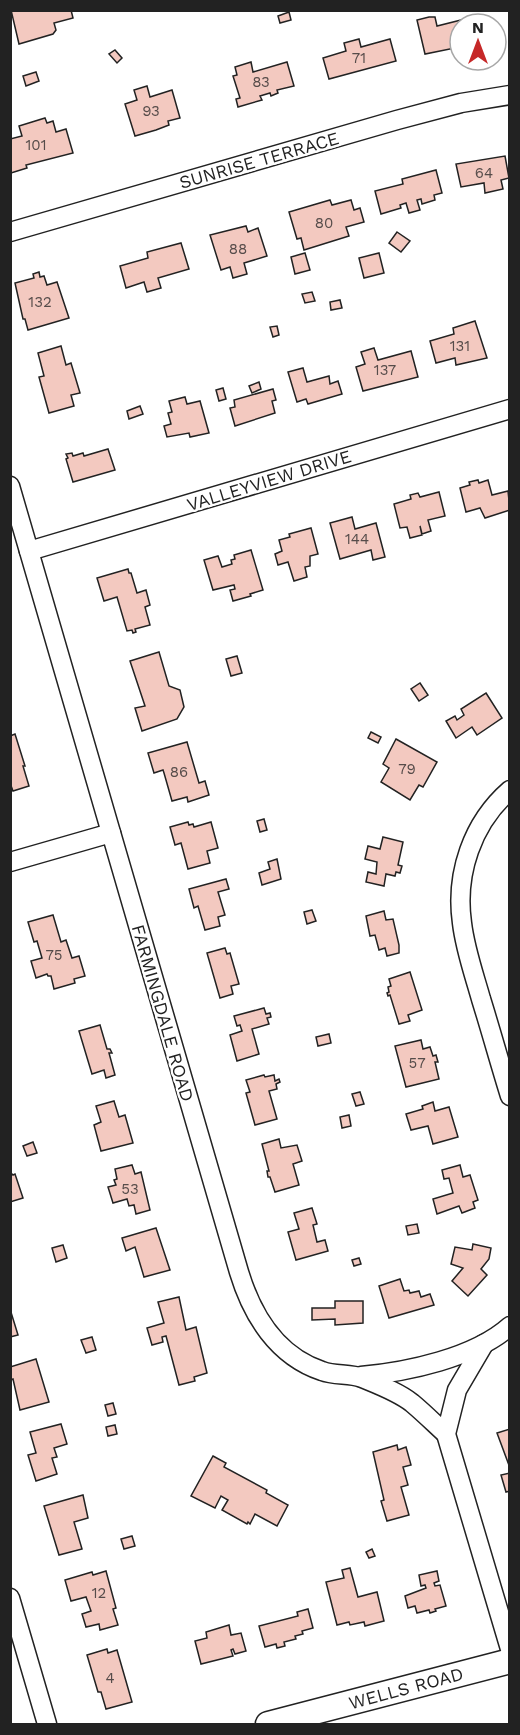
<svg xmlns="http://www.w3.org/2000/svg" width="520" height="1735" font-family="'Work Sans',sans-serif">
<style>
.building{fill:#f3c9c0;stroke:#222;stroke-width:1.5}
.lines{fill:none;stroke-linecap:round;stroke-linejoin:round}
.street-casing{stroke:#222;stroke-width:21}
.secondary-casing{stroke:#222;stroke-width:27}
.street{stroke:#fff;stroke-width:18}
.secondary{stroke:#fff;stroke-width:24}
.labels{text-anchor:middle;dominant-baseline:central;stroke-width:4.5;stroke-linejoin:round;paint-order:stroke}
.number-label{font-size:15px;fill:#564c4a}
.street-label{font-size:18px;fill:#222;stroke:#fff}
</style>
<rect width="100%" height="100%" fill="#fff"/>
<!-- building -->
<g class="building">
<polygon points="11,10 71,10 73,18 54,23 56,30 53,34 19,44"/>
<polygon points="289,12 291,20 280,23 278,16"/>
<polygon points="429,17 435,17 437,26 461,20 460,47 425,54 417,20"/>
<polygon points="359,39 361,47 390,39 396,61 329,79 323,58 346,51 344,43"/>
<polygon points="115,50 122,58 117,63 109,54"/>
<polygon points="251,62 253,72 287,62 294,86 277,90 278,93 271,96 270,93 260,96 262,100 238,107 236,99 240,98 233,76 237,75 235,67"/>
<polygon points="36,72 39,81 26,86 23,76"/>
<polygon points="147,86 150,97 172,90 180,118 168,121 169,125 156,130 135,136 125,104 137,100 134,90"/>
<polygon points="45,118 47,123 53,121 56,132 66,129 73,153 26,165 27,168 11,173 10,139 22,136 19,126"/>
<polygon points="505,156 509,178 501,180 503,189 485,193 484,183 461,187 456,164"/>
<polygon points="436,170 442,193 434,195 435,200 422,204 421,199 417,200 420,210 409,213 406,203 400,205 401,208 381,214 375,191 403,184 402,179"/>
<polygon points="330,200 332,205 351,200 354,210 360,208 364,222 346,227 349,236 304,250 301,238 297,239 289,212"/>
<polygon points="246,226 248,232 258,228 267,256 244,263 247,274 233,278 230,267 221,270 210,235"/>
<polygon points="397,232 410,241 401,252 389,243"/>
<polygon points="181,243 189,269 158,278 161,288 147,292 144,282 126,288 120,266 148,258 147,252"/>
<polygon points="305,253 310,270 295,274 291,257"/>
<polygon points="379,253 384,273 364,278 359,258"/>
<polygon points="39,272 40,277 44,276 47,285 57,282 69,318 28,330 25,319 23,319 15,283 34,278 33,274"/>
<polygon points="312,292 315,301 305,303 302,294"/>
<polygon points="340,300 342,308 331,310 330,302"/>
<polygon points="475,321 487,358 456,365 455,358 436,363 430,341 454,334 453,328"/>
<polygon points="277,326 279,335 273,337 270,327"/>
<polygon points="61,346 66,365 71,363 80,393 71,395 74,406 49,413 39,377 44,376 38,353"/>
<polygon points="374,348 378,360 411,351 418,377 363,391 356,367 365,364 361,352"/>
<polygon points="303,368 307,382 329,376 330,384 338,381 342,394 308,404 306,399 297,402 288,372"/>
<polygon points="259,382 261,389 252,393 249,386"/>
<polygon points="223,388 226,399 219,401 216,390"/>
<polygon points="273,389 276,400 272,401 275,413 235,426 230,408 235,407 234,400"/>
<polygon points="185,397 187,404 200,401 209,433 190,437 189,433 167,437 164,426 171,424 168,413 172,412 169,401"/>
<polygon points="140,406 143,414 129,419 127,411"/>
<polygon points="108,449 115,470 73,482 66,459 68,458 66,454 72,453 73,456 83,453 84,456"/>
<polygon points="478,480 479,483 488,480 492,495 508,491 510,510 485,518 480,508 466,512 460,488 470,485 469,482"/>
<polygon points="439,492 445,516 428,520 431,531 422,534 420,526 422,535 410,538 407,527 400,528 394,504 411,499 410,495 418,493 420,497"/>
<polygon points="352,517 355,529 376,523 385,557 373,560 371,550 340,559 330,523"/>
<polygon points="311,528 318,554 310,556 310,566 305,567 307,577 294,581 288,562 278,565 275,554 282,551 279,540 290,537 289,534"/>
<polygon points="251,550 263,590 250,594 251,596 233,601 230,590 235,589 234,585 213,590 204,560 218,556 222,567 232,564 231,560 235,559 234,555"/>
<polygon points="128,569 129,573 131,573 137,593 146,590 150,605 145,607 150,625 135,629 136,632 133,633 132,630 127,631 117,597 104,601 97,578"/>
<polygon points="159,652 169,686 180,690 184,707 177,719 142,731 135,708 145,706 130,661"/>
<polygon points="237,656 242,673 231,676 226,659"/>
<polygon points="420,683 428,695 419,701 411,689"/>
<polygon points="486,693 502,718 477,735 472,727 456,738 446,721 455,716 457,720 464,715 461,709"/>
<polygon points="371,732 381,737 378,743 368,738"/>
<polygon points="15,734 25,766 23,766 29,786 13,791 10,783 10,736"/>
<polygon points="396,739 437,762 423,787 419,785 410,800 381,782 389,768 383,764"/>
<polygon points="187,742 199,783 205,781 209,795 188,802 187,797 172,801 164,773 163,770 154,773 148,753"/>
<polygon points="264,819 267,830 260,832 257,821"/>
<polygon points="188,822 189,825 193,824 194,827 211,822 218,848 207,851 210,863 188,869 181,843 175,845 170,827"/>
<polygon points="383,837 403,842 398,865 402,866 400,873 396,872 395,876 386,874 384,886 366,882 368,872 376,874 377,862 365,859 368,846 380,849"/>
<polygon points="277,859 281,879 262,885 259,873 270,869 268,862"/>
<polygon points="226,879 229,889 218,892 225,915 218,917 220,926 205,930 198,906 194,908 189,889"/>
<polygon points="312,910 316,921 307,924 304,912"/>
<polygon points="384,911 386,920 393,919 399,945 399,953 387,956 385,948 379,950 375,935 370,936 366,916"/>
<polygon points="53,915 61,942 66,940 72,958 79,956 85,976 74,979 75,983 54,989 51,976 48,976 47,974 36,978 31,961 42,958 37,941 34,942 28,922"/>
<polygon points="225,948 227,954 230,953 239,984 231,986 233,994 220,998 207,953"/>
<polygon points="410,972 422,1010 408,1015 410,1021 399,1024 390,995 388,996 387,993 389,992 388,987 391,986 389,979"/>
<polygon points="264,1008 266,1014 270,1013 271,1017 267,1018 269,1024 252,1029 259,1054 237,1061 230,1035 242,1031 240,1025 237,1026 234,1016"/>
<polygon points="100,1025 107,1049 110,1049 112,1053 109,1053 115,1075 106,1078 104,1070 92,1074 79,1031"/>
<polygon points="329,1034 331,1043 318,1046 316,1037"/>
<polygon points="421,1040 423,1049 430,1047 433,1056 436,1055 438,1062 435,1062 439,1079 406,1087 395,1046"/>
<polygon points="264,1075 265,1077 274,1075 275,1081 279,1079 280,1082 276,1084 277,1089 269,1091 277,1119 255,1125 246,1093 250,1092 246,1080"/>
<polygon points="360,1092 364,1104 356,1106 352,1094"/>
<polygon points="114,1101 119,1117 125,1115 133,1143 101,1151 94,1125 101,1122 96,1106"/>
<polygon points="433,1102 435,1111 449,1107 458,1137 433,1144 428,1126 411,1130 406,1114 423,1109 422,1106"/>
<polygon points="349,1115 351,1126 342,1128 340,1117"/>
<polygon points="279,1139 281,1148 297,1145 302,1161 293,1164 299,1185 275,1192 270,1177 268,1177 267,1171 269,1171 262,1144"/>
<polygon points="33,1142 37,1153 27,1156 23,1146"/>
<polygon points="132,1165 135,1174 141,1172 150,1210 136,1214 134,1205 129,1206 127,1199 113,1203 108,1187 116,1185 114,1180 117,1179 115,1169"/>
<polygon points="460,1165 463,1177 470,1175 478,1200 473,1202 475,1208 462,1213 459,1206 437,1214 433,1199 453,1193 449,1178 444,1179 442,1170"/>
<polygon points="10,1172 13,1175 15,1174 23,1198 10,1202"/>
<polygon points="312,1208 317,1224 313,1225 317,1242 325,1240 328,1251 296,1260 288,1232 299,1229 294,1213"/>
<polygon points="417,1224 419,1233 408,1235 406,1226"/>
<polygon points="156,1228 170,1270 144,1277 135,1247 126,1251 122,1238"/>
<polygon points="473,1244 491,1248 489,1259 481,1269 487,1275 468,1296 452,1281 463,1268 451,1264 455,1247 472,1250"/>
<polygon points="63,1245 67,1258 56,1262 52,1248"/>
<polygon points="359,1258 361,1264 354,1266 352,1260"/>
<polygon points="400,1279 404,1291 409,1290 410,1293 419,1291 421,1297 430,1294 434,1305 389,1318 379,1286"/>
<polygon points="179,1297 186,1330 196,1327 207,1373 194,1377 195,1381 179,1385 166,1336 162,1337 163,1342 152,1345 147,1328 164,1323 158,1302"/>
<polygon points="335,1301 363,1301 363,1323 335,1325 335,1319 312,1320 312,1308 335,1308"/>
<polygon points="10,1309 18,1335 10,1337"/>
<polygon points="92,1337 96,1350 86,1353 81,1340"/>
<polygon points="36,1359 49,1402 20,1410 13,1379 10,1380 10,1367"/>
<polygon points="113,1403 116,1414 108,1416 105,1405"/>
<polygon points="61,1424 67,1444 54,1448 57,1457 52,1458 57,1474 36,1481 28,1455 36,1453 30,1432"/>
<polygon points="115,1425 117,1434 108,1436 106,1427"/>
<polygon points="510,1429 510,1468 497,1433"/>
<polygon points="397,1445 398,1450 406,1447 411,1465 403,1467 408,1485 401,1487 409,1515 387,1521 381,1501 384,1500 373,1452"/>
<polygon points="213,1456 226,1463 224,1467 267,1490 266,1493 288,1505 277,1526 255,1514 250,1524 248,1522 247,1524 222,1510 228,1500 221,1496 215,1508 191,1496"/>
<polygon points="510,1473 510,1491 506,1492 501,1475"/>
<polygon points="83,1495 88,1518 74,1522 82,1549 59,1555 44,1506"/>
<polygon points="132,1536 135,1546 124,1549 121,1539"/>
<polygon points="372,1549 375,1556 369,1558 366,1552"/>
<polygon points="350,1568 358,1597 377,1592 384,1621 365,1626 364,1622 350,1625 349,1622 337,1625 326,1582 344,1578 342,1570"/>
<polygon points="106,1571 116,1608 113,1609 118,1625 100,1630 99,1624 86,1627 82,1614 91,1611 86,1597 71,1601 65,1580 92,1572 93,1575"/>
<polygon points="437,1571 439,1581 434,1583 435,1586 440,1585 446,1606 435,1609 436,1611 430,1613 429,1610 417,1613 415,1606 408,1608 405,1596 426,1588 425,1585 421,1586 419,1575"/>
<polygon points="308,1609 313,1628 302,1631 303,1634 295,1636 296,1639 284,1642 285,1646 277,1648 276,1644 265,1647 259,1626 298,1616 297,1612"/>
<polygon points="229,1625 231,1635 241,1633 246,1651 235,1654 233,1649 231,1650 233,1656 201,1664 195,1641 207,1638 206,1632"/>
<polygon points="107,1649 108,1653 117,1650 132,1702 106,1709 101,1692 98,1692 87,1655"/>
</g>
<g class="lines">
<defs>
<g id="street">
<polyline points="10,232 397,120 461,103 510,95"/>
<path d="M10 486 239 1272C252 1315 277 1356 322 1371 335 1376 350 1373 362 1378 379 1385 398 1392 412 1403 424 1413 435 1424 446 1434"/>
<polyline points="29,551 510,409"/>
<path d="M510 790C472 823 455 874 462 923 465 949 474 974 481 999 491 1031 500 1064 510 1096"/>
<polyline points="10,862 111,833"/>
<polyline points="484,1344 457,1390 446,1434 510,1649"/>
<path d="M361 1376C407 1372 474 1358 510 1326"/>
<polyline points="10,1598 47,1724"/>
</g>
<polyline id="secondary" points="268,1724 510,1661"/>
</defs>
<!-- street casing -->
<use href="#street" class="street-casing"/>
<!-- secondary casing -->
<use href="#secondary" class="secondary-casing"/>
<!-- street -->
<use href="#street" class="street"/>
<!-- secondary -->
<use href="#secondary" class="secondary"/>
</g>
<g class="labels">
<!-- number labels -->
<g class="number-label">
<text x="359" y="58">71</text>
<text x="261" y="82">83</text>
<text x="151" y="111">93</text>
<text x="36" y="145">101</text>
<text x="484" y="173">64</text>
<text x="324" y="223">80</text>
<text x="238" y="249">88</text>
<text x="40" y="302">132</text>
<text x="460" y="346">131</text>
<text x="385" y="370">137</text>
<text x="357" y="539">144</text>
<text x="407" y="769">79</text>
<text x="179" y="772">86</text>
<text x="54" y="955">75</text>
<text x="417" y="1063">57</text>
<text x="130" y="1189">53</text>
<text x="99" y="1593">12</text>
<text x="110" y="1678">4</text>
</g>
<!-- street labels -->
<g class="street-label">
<text transform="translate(259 160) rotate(-16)">SUNRISE TERRACE</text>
<text transform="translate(269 480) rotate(-17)">VALLEYVIEW DRIVE</text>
<text transform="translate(163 1013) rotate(74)">FARMINGDALE ROAD</text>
<text transform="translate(406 1688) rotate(-15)">WELLS ROAD</text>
</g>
</g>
<!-- border -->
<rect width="520" height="1735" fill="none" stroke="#222222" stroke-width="24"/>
<!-- north arrow -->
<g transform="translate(478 42)"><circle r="28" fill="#ffffff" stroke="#a7a7a7" stroke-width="1.5"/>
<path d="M0-4.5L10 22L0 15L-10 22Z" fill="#c62828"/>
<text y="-9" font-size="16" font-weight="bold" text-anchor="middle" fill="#222222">N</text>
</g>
</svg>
